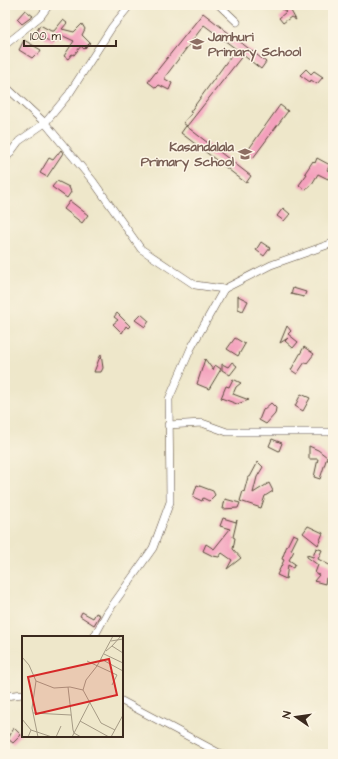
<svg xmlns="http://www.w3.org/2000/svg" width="338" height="759" font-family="'Architects Daughter',sans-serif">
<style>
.building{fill:#f4a1bd}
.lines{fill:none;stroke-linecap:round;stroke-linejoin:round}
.minor-casing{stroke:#564638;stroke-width:8}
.minor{stroke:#fff;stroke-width:7}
.labels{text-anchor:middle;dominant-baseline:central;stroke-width:3;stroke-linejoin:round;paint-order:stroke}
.education-label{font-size:13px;font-weight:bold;fill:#785e54;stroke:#fcf5e5;text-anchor:start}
.inset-road{fill:none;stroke:#a69b85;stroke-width:1}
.view{fill:#d62828;fill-opacity:0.15;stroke:#d62828;stroke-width:2}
.inset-edge{fill:none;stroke:#3b2a1e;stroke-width:2}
</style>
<rect width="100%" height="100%" fill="#fcf5e5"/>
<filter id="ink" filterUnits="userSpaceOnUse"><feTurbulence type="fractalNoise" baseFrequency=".025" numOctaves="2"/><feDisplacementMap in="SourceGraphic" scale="8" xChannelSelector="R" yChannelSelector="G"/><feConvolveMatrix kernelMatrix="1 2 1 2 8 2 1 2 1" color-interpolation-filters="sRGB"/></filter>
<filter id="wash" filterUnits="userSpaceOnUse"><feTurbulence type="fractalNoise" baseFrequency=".012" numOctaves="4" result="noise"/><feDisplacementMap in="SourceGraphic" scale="16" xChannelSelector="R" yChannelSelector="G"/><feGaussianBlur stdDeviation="0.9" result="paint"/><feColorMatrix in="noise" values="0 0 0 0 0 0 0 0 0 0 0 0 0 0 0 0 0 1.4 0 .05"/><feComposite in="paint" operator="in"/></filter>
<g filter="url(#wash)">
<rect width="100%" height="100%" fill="#eee7ca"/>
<g id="blocks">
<!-- building -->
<g class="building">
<polygon points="277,5 299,5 291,11 296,20 291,17 283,23 279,18 286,12"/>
<polygon points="25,10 33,16 22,24 17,19"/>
<polygon points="203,13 266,62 261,69 243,55 187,126 183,123 192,113 190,112 236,49 204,25 165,77 165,79 172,83 169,90 159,85 156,88 148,82"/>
<polygon points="63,20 67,23 62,29 74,32 82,24 85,29 82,35 90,43 84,49 81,46 74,55 72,54 68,59 64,56 74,41 61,35 58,38 57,37 52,43 36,33 40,25 51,31 54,31"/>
<polygon points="24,40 41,50 38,55 36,54 32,58 19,50"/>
<polygon points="306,69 311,74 314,71 323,77 317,84 311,80 310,82 300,75"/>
<polygon points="280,105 288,111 253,158 246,153"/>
<polygon points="186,126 251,176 246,183 181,133"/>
<polygon points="61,150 63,153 47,177 40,173 49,158 53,160"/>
<polygon points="317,158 330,165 327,170 332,173 328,179 318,174 312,184 305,190 299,185 307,174 305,173 313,161 315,163"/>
<polygon points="57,181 69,187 71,192 67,198 52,187"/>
<polygon points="70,201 88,215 82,223 64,209"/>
<polygon points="283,208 290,214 284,221 277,216"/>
<polygon points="261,242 270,248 264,256 256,250"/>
<polygon points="293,288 306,292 304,297 291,294"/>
<polygon points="238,296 248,301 243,311 238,309"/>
<polygon points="117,313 130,326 128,328 126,326 122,333 113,324 118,320 114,317"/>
<polygon points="141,314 149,321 145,327 135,320"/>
<polygon points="287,326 291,331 288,334 298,342 293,348 285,341 288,338 280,343"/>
<polygon points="235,338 245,344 238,356 227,349"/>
<polygon points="304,347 314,354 307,363 305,362 297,374 291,370"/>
<polygon points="101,354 103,368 101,372 94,372"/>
<polygon points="205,359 213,370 215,365 221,369 209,389 197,384"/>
<polygon points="232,362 237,366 230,375 222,370 222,364 228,367"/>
<polygon points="233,379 241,383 236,387 233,394 249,400 237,404 221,398 226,386 229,387"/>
<polygon points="301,394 310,398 303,411 295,406"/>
<polygon points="271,403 276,408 275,414 266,424 259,420 263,410"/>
<polygon points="272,439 282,443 279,451 269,446"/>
<polygon points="309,446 318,450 327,457 320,479 314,477 318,459 309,459"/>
<polygon points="258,462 263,467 257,477 253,493 269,483 273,491 265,496 261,508 240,501 243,491 244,492 248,477 250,477"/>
<polygon points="197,485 213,491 215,495 209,501 203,498 202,501 193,497"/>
<polygon points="225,499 240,503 238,508 223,509"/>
<polygon points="223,518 236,522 237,520 233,537 235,538 233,549 241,558 227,569 232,560 222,553 219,557 213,556 203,551 206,544 214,549 230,529 220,526"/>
<polygon points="308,526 323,533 318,545 303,533"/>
<polygon points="293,534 298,536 291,550 294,551 289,560 295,564 293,568 288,565 286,579 277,575 284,560 282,559 286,548"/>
<polygon points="316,548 322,550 318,559 333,567 333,580 326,578 325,584 314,581 319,575 315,573 318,565 307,557 307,555 313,557"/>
<polygon points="82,612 93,618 96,613 100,615 94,625 80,616"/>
<polygon points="14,728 21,735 13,743 8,739"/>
</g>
</g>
</g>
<g filter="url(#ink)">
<use href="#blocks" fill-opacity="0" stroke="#564638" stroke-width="1"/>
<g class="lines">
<defs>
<g id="minor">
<polyline points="219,5 237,22"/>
<polyline points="5,45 41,16 49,5"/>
<polyline points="5,86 45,123 93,181 141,249 195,285 224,289"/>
<polyline points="5,160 19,141 45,123 69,94 112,27 130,5"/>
<polyline points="168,425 202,423 227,432 333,432"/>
<polyline points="94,637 107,613 153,548 170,502 169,399 191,348 224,289 271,265 333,243"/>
<polyline points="5,696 23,694"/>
<polyline points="122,701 221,754"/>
<polyline points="333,754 333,753"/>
</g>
</defs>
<!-- minor casing -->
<use href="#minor" class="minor-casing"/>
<!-- minor -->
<use href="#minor" class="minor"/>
</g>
</g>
<!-- icons -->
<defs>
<symbol id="school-bare" viewBox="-9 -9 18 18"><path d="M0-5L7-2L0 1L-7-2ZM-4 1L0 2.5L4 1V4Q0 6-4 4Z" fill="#8d6e63" stroke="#fcf5e5" stroke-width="2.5" paint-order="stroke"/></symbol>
</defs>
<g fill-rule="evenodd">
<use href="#school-bare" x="187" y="34" width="20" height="20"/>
<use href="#school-bare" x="235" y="144" width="20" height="20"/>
</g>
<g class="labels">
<!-- education labels -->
<g class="education-label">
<text x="208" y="37">Jamhuri<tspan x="208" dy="15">Primary School</tspan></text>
<text x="234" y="147" text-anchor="end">Kasandalala<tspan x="234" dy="15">Primary School</tspan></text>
</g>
</g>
<!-- overview -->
<g transform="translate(22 636)">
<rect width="101" height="101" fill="#eee7ca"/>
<path class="inset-road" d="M89 5 101 3M90 10 99 0M84 15 90 10 101 17M82 18 101 27M0 21 7 29 14 45 10 72 16 101M79 23 101 35M65 25 95 39 90 49M14 45 32 52 48 51 61 54 79 87 93 94M46 51 51 94 52 97 59 101M61 54 64 44 75 30 91 0M11 77 49 79M0 83 9 94M58 85 87 101M6 101 9 94 30 101M34 101 39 90M50 101 69 64M89 101 101 79"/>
<path class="view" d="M87 23 95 59 14 78 6 41Z"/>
<rect width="101" height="101" class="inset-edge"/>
</g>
<!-- margin -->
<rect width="338" height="759" fill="none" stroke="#fcf5e5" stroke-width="20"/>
<!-- north arrow -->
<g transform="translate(296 717) rotate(283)" stroke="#fcf5e5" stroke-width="3" paint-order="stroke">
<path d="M0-3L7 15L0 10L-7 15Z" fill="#3b2a1e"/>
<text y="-6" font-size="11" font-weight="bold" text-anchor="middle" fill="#3b2a1e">N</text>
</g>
<!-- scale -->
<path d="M24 40v6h92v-6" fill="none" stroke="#3b2a1e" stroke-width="2"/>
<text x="30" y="40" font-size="12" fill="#3b2a1e" stroke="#fcf5e5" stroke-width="3" paint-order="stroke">100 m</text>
</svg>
